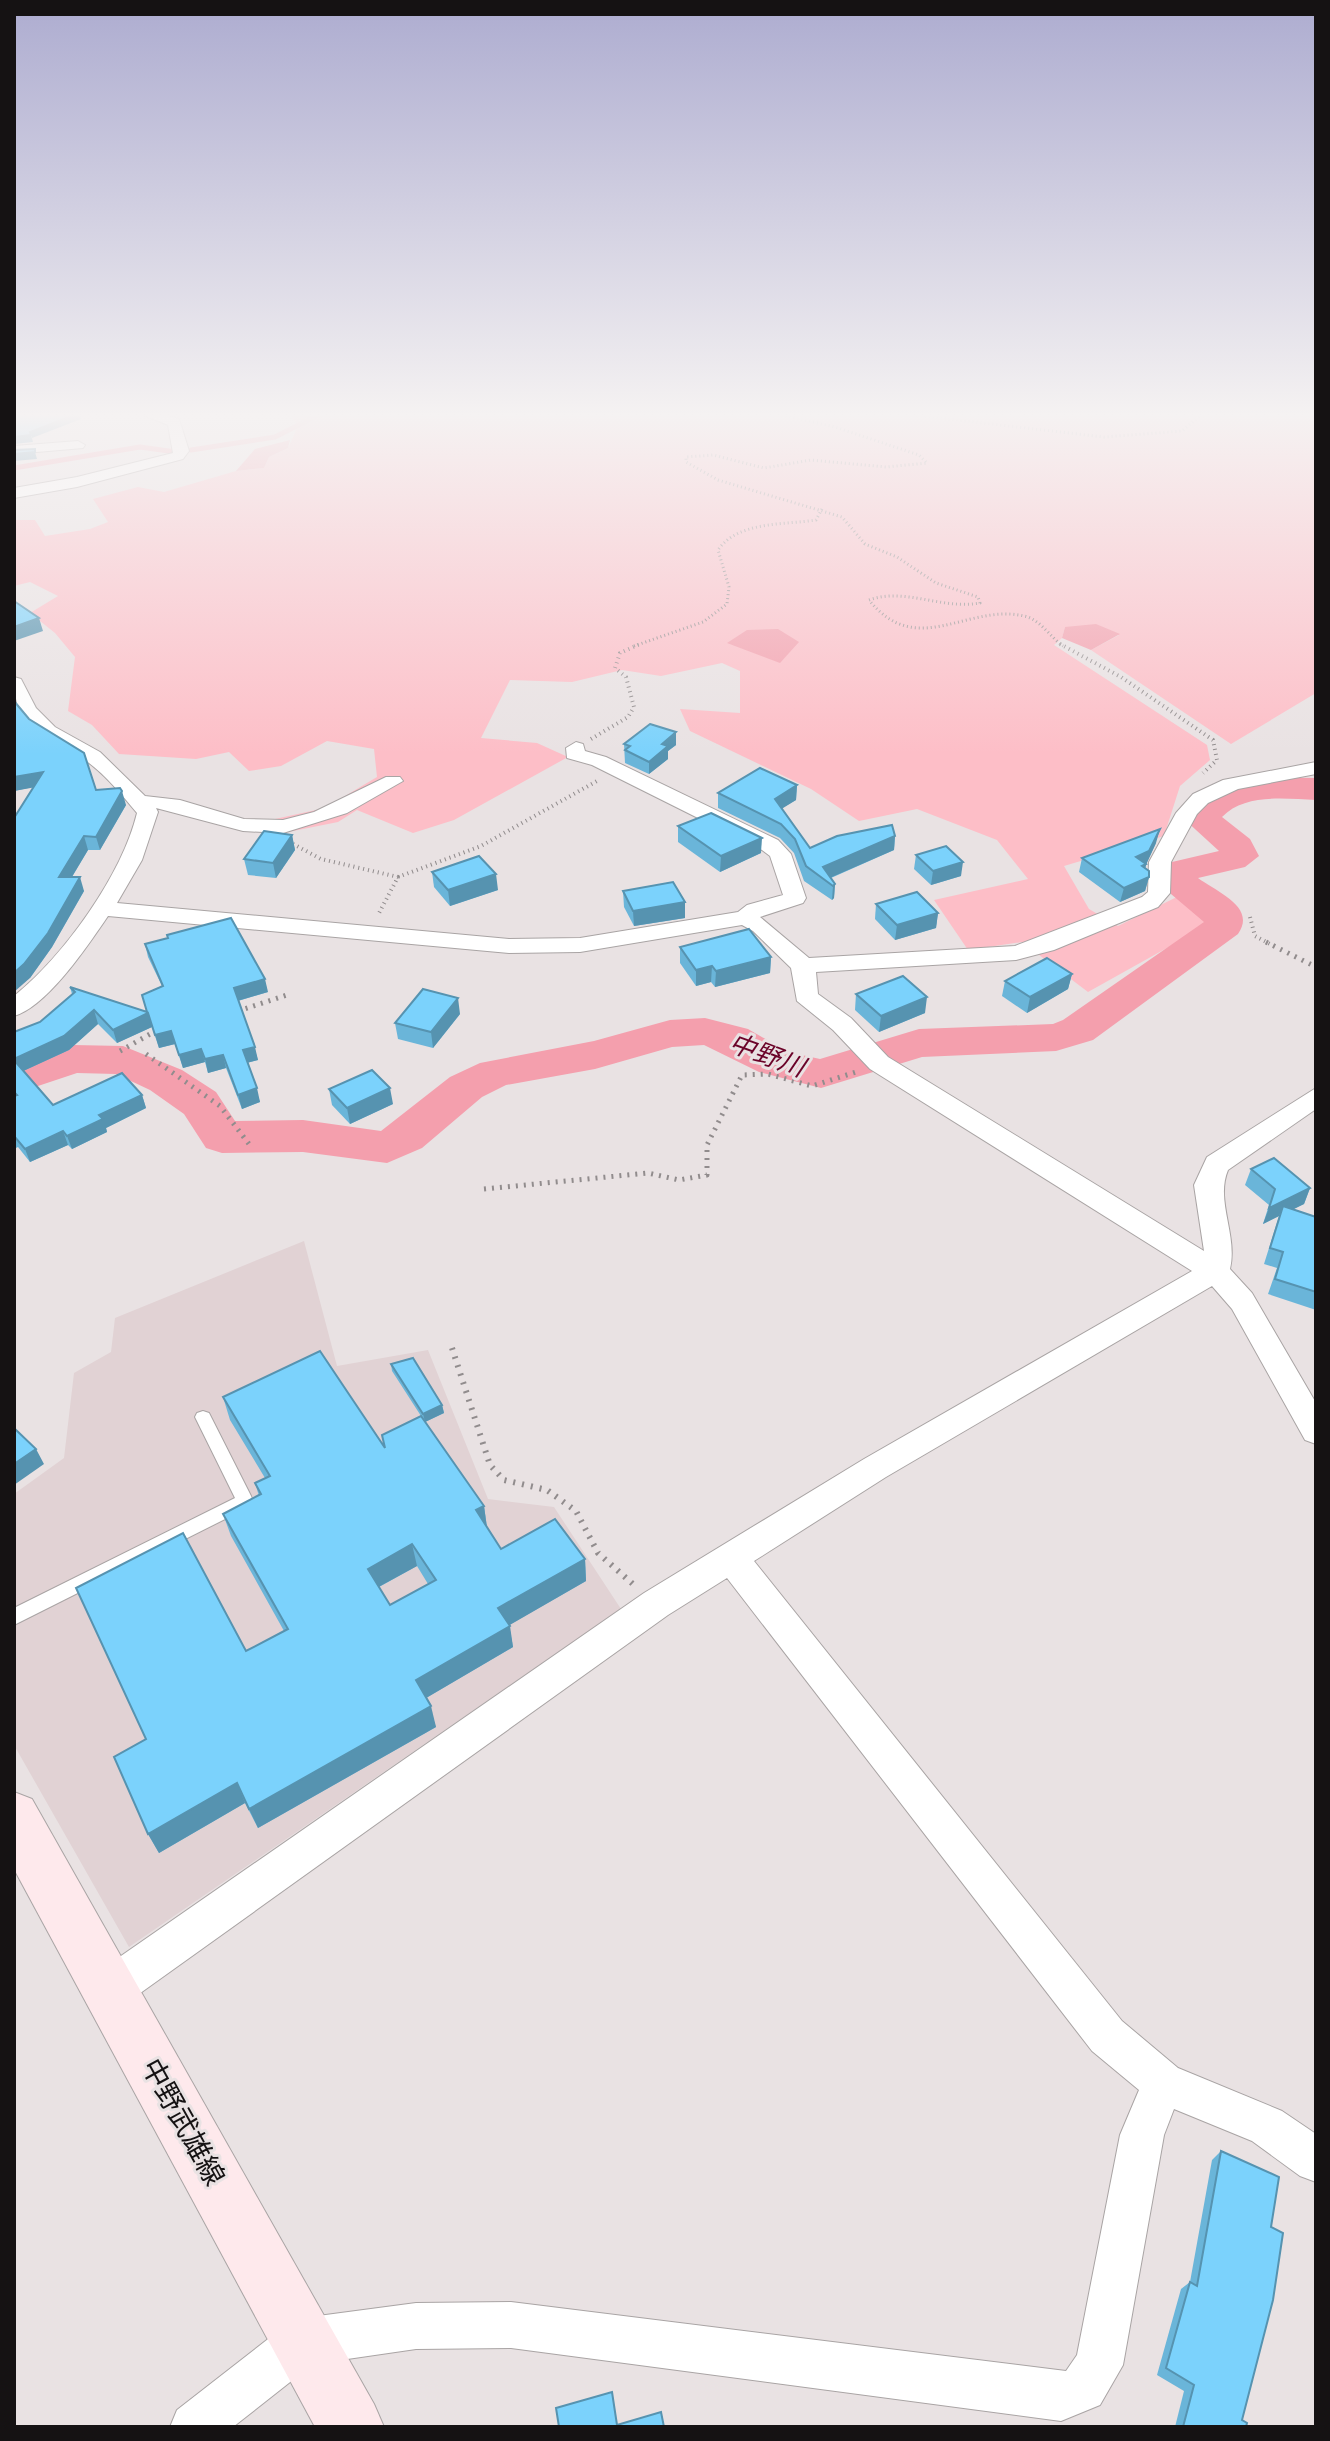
<svg xmlns="http://www.w3.org/2000/svg" width="1330" height="2441" font-family="'Work Sans','Noto Sans JP',sans-serif">
<style>
.built{fill:#e1d2d4}
.green{fill:#fdbec7}
.water{fill:#f49fad}
.lines{fill:none;stroke-linecap:round;stroke-linejoin:round}
.stream{stroke:#f49fad;stroke-width:5}
.river{fill:#f49fad;fill-rule:evenodd}
.lane-casing{stroke:#a9a4a4;stroke-width:2}
.street-casing{stroke:#a9a4a4;stroke-width:2}
.secondary-casing{stroke:#a9a4a4;stroke-width:2}
.path-far3{stroke:#918c8d;stroke-width:3;stroke-dasharray:1 3;stroke-linecap:butt}
.path-far2{stroke:#918c8d;stroke-width:4;stroke-dasharray:1 4;stroke-linecap:butt}
.path-far1{stroke:#918c8d;stroke-width:5;stroke-dasharray:2 6;stroke-linecap:butt}
.path{stroke:#918c8d;stroke-width:6;stroke-dasharray:2 7;stroke-linecap:butt}
.lane{fill:#fff;fill-rule:evenodd}
.street{fill:#fff;fill-rule:evenodd}
.secondary{fill:#fee9ec;fill-rule:evenodd}
.wall{fill:#6ab5d9;fill-rule:evenodd}
.shaded-wall{fill:#5693b0}
.building{fill:#7bd2fc;stroke:#5693b0;stroke-width:2;fill-rule:evenodd}
.labels{text-anchor:middle;dominant-baseline:central;stroke-width:6;stroke-linejoin:round;paint-order:stroke}
.water-label{font-size:26px;font-style:italic;fill:#6b0329;stroke:#e9e2e3}
.near-street-label{font-size:28px;fill:#151213;stroke:#e9e2e3}
</style>
<rect width="100%" height="100%" fill="#e9e2e3"/>
<!-- built -->
<polygon class="built" points="304,1241 337,1366 428,1350 488,1499 554,1507 621,1609 129,1947 14,1745 14,1494 64,1458 74,1373 111,1352 115,1318"/>
<!-- green -->
<polygon class="green" points="289,413 1316,413 1316,693 1231,744 1091,650 1119,635 1065,627 1062,638 1054,645 1207,745 1210,760 1180,786 1164,836 1064,866 1089,909 1118,926 1187,892 1217,920 1088,992 1022,942 968,950 934,900 1028,879 997,840 917,809 859,821 811,789 690,731 680,709 740,713 740,671 722,663 661,676 622,670 572,682 510,680 481,738 537,743 568,757 454,820 413,833 357,810 338,822 288,832 275,819 325,808 377,777 374,749 327,741 281,766 249,771 229,752 196,759 119,754 92,725 68,711 75,657 55,633 30,613 58,596 30,582 14,586 14,520 35,520 45,536 90,529 108,522 93,499 138,487 164,492 236,471 264,468 269,457 288,448 298,426"/>
<!-- water -->
<g class="water">
<polygon points="290,440 288,448 269,457 264,468 236,471 255,449"/>
<polygon points="1096,624 1120,634 1091,650 1062,638 1065,627"/>
<polygon points="778,629 799,642 780,663 727,643 747,630"/>
</g>
<g class="lines">
<!-- stream -->
<g class="stream">
<polyline points="191,450 275,437 322,413"/>
<polyline points="14,468 140,447 176,452"/>
</g>
<!-- river -->
<path class="river" d="M1316 778V800C1285 799 1245 793 1222 817L1250 839 1259 856 1245 867 1198 878C1217 892 1257 907 1238 934L1093 1040 1056 1051 922 1057 821 1088 759 1072 704 1045 672 1047 595 1069 506 1085 482 1097 422 1148 387 1163 303 1152 222 1153 206 1148 184 1114 150 1090 116 1074 77 1073 14 1094V1064L73 1045 123 1046 182 1070 216 1092 235 1121 303 1120 381 1131 450 1077 480 1063 594 1041 670 1020 705 1018 748 1029 788 1052 820 1059 919 1029 1053 1024 1063 1020 1204 922 1171 894 1158 874 1172 862 1219 851 1184 819C1212 774 1268 777 1316 778Z"/>
<defs>
<polygon id="lane" points="203,1411 209,1413 251,1496 253,1501 251,1506 14,1625 14,1608 235,1498 195,1417 197,1413"/>
<g id="street">
<polygon points="139,413 159,413 179,419 189,451 183,459 77,487 14,498 14,488 77,477 173,453 168,425"/>
<polygon points="78,441 85,445 83,448 14,454 14,446"/>
<path d="M14 677 21 679 36 708 55 727 100 752 145 796 180 800 244 819 283 820 314 812 386 777H400L403 781 347 813 283 833 243 831 156 808 158 812 142 860 117 903 509 939 580 938 738 912 747 905 783 895 770 856 762 850 592 765 567 758 566 748 576 742 583 744 585 751 606 757 778 840 791 854 806 898 803 903 760 917 809 958 1015 946 1142 897 1148 892 1149 862 1176 813 1193 794 1223 780 1316 762V774L1238 789 1208 803 1197 814 1171 862 1170 893 1158 907 1054 950 1016 960 816 972 818 994 851 1018 888 1057 1204 1251 1194 1185 1207 1157 1316 1088V1109L1228 1170C1215 1201 1238 1235 1230 1269L1252 1293 1316 1403V1444L1305 1440 1232 1309 1212 1286 886 1477 754 1561 1122 2021 1178 2068 1282 2111 1316 2134V2182L1300 2176 1252 2141 1174 2109 1164 2135 1123 2365 1100 2405 1061 2421 511 2348 416 2349 313 2364 233 2427H170L177 2410 286 2325 303 2318 416 2303 511 2302 1066 2371 1077 2355 1120 2135 1139 2090 1092 2051 727 1578 668 1615 125 2004 110 2010 95 2004 89 1989 95 1974 644 1593 864 1459 1192 1271 870 1069 833 1030 797 1001 791 968 753 931 742 925 580 952 509 953 108 916C89 944 47 1007 14 1016V996C64 956 122 875 137 813 121 794 105 774 85 760 46 733 14 734 14 677Z"/>
</g>
<polygon id="secondary" points="14,1792 32,1799 374,2404 384,2427 315,2427 14,1869"/>
</defs>
<!-- lane casing -->
<use href="#lane" class="lane-casing"/>
<!-- street casing -->
<use href="#street" class="street-casing"/>
<!-- secondary casing -->
<use href="#secondary" class="secondary-casing"/>
<!-- path-far3 -->
<g class="path-far3">
<path d="M774 413 835 427 919 455 927 463 886 467 811 460 764 468 713 455 686 457V462L718 480 842 517 865 544 897 557 936 583 978 597 980 603C941 610 906 587 869 600 917 660 967 603 1024 616 1040 619 1050 637 1063 646"/>
<polyline points="897,413 1104,437 1182,431 1203,413"/>
<path d="M634 646 703 622 727 604 729 587 718 550C738 521 784 525 816 520L822 509"/>
</g>
<!-- path-far2 -->
<g class="path-far2">
<polyline points="1060,644 1121,677 1213,740 1217,760 1203,773"/>
<polyline points="591,739 628,717 634,707 626,677 615,668 620,653 640,644"/>
<polyline points="293,844 321,859 398,877 378,915"/>
<polyline points="398,877 481,846 597,781"/>
<polyline points="1250,917 1255,936 1270,944"/>
</g>
<!-- path-far1 -->
<g class="path-far1">
<polyline points="1266,942 1316,967"/>
<polyline points="238,1011 287,995"/>
<polyline points="120,1051 159,1029"/>
<polyline points="146,1054 220,1106 249,1144"/>
<polyline points="484,1189 648,1173 679,1180 707,1175 707,1145 742,1075 768,1074 812,1086 856,1072"/>
</g>
<!-- path -->
<polyline class="path" points="452,1348 490,1465 504,1480 547,1490 576,1511 598,1553 634,1585"/>
<!-- lane -->
<use href="#lane" class="lane"/>
<!-- street -->
<use href="#street" class="street"/>
<!-- secondary -->
<use href="#secondary" class="secondary"/>
</g>
<!-- wall -->
<g class="wall">
<polygon points="14,701 29,719 96,790 126,805 100,850 88,850 72,877 84,891 52,947 30,978 33,787 14,791"/>
<polygon points="624,744 676,745 668,751 668,759 649,774 625,763"/>
<polygon points="797,785 796,800 782,808 810,848 895,836 894,850 831,878 835,884 834,898 832,900 804,881 794,853 780,838 718,808 718,793"/>
<polygon points="678,826 761,853 720,872 678,842"/>
<polygon points="292,835 295,850 276,878 248,875 244,859"/>
<polygon points="1156,843 1146,864 1145,869 1149,877 1145,891 1120,902 1079,872 1082,858"/>
<polygon points="916,855 961,876 931,885 914,869"/>
<polygon points="432,872 498,890 450,906 434,887"/>
<polygon points="623,891 685,918 634,926 624,907"/>
<polygon points="876,904 938,913 936,928 895,940 875,919"/>
<polygon points="145,944 268,992 238,1001 258,1060 247,1063 260,1102 242,1109 226,1068 208,1073 205,1062 183,1068 175,1044 159,1048 152,1027 117,1043 98,1024 69,1050 23,1071 53,1105 142,1095 146,1108 106,1128 107,1132 72,1149 68,1145 30,1162 18,1147 14,1149 14,1032 40,1022 72,994 70,987 147,1012 162,986 148,957"/>
<polygon points="680,947 771,957 770,973 715,987 711,982 696,986 680,963"/>
<polygon points="1072,974 1068,989 1027,1013 1002,996 1005,981"/>
<polygon points="856,994 925,1013 879,1032 855,1010"/>
<polygon points="460,1014 433,1048 398,1039 395,1023"/>
<polygon points="329,1089 393,1104 350,1124 332,1105"/>
<polygon points="1251,1169 1310,1188 1304,1204 1293,1209 1316,1217 1316,1310 1268,1294 1277,1268 1264,1264 1279,1216 1263,1224 1269,1205 1245,1185"/>
<path d="M391 1364 442 1405 444 1413 425 1422 484 1506 487 1527 501 1549 585 1559 586 1581 509 1625 513 1647 426 1698 436 1727 258 1828 245 1803 159 1853 148 1834 146 1739 246 1651 284 1631 231 1536 223 1514 259 1496 255 1483 265 1478 230 1420 223 1397 384 1447 421 1416 392 1371ZM417 1566 428 1584 390 1605 379 1587Z"/>
<polygon points="1221,2151 1242,2420 1246,2427 1175,2427 1184,2391 1157,2375 1181,2289 1190,2282 1212,2160"/>
</g>
<!-- shaded-wall -->
<g class="shaded-wall">
<polygon points="79,413 81,419 32,438 30,432"/>
<polygon points="31,435 33,442 14,444 14,437"/>
<polygon points="35,452 37,459 14,461 14,454"/>
<polygon points="39,618 43,631 14,641 14,627"/>
<polygon points="676,732 676,745 668,751 668,759 649,774 649,762 662,744"/>
<polygon points="43,772 47,785 14,791 14,777"/>
<polygon points="797,785 796,800 775,813 775,799"/>
<polygon points="122,791 126,805 100,850 96,837"/>
<polygon points="1160,829 1156,843 1146,865 1143,878 1136,857"/>
<polygon points="292,835 295,850 276,878 273,863"/>
<polygon points="84,836 88,850 64,890 59,877"/>
<polygon points="895,836 894,850 825,880 823,867"/>
<polygon points="762,838 761,853 720,872 721,856"/>
<polygon points="963,862 961,876 931,885 933,871"/>
<polygon points="496,874 498,890 450,906 448,890"/>
<polygon points="80,877 84,891 52,947 30,978 14,992 14,973"/>
<polygon points="1149,877 1145,891 1120,902 1124,888"/>
<polygon points="835,884 834,898 832,900 833,886"/>
<polygon points="685,902 685,918 634,926 633,911"/>
<polygon points="938,913 936,928 895,940 897,925"/>
<polygon points="771,957 770,973 715,987 716,971"/>
<polygon points="712,966 711,982 696,986 696,970"/>
<polygon points="1072,974 1068,989 1027,1013 1030,997"/>
<polygon points="265,979 268,992 237,1001 234,988"/>
<polygon points="927,997 925,1013 879,1032 881,1016"/>
<polygon points="458,998 460,1014 433,1048 431,1032"/>
<polygon points="94,1010 98,1024 69,1050 19,1073 14,1059"/>
<polygon points="148,1013 152,1027 117,1043 113,1030"/>
<polygon points="171,1031 175,1044 159,1048 155,1035"/>
<polygon points="255,1047 258,1060 246,1063 243,1050"/>
<polygon points="201,1049 205,1062 183,1068 179,1055"/>
<polygon points="223,1055 226,1068 208,1073 205,1059"/>
<polygon points="257,1088 260,1102 242,1109 238,1095"/>
<polygon points="390,1088 393,1104 350,1124 347,1108"/>
<polygon points="142,1095 146,1108 106,1128 107,1132 72,1149 67,1136 99,1115"/>
<polygon points="63,1131 68,1145 30,1162 25,1149"/>
<polygon points="1310,1188 1304,1204 1280,1216 1283,1206 1279,1216 1263,1224 1269,1208"/>
<polygon points="442,1405 444,1413 425,1422 423,1414"/>
<polygon points="36,1449 44,1464 14,1485 14,1464"/>
<polygon points="484,1506 487,1528 476,1510"/>
<polygon points="412,1544 417,1566 373,1590 368,1569"/>
<polygon points="585,1559 586,1581 501,1630 498,1608"/>
<polygon points="510,1626 513,1647 421,1701 416,1680"/>
<polygon points="431,1706 436,1727 258,1828 249,1809"/>
<polygon points="237,1783 245,1803 159,1853 148,1834"/>
</g>
<!-- building -->
<g class="building">
<polygon points="14,413 79,413 30,432 31,435 14,437"/>
<polygon points="35,449 35,452 14,454 14,450"/>
<polygon points="14,601 39,618 14,627"/>
<polygon points="14,701 29,719 84,753 96,790 120,788 122,791 96,837 84,836 59,877 80,877 48,933 24,964 14,973 14,818 43,772 14,777"/>
<polygon points="650,724 676,732 662,744 668,746 649,762 625,750 630,746 624,744"/>
<polygon points="760,768 797,785 775,799 810,848 837,836 892,825 895,836 823,867 835,884 833,886 806,866 795,839 781,824 718,793"/>
<polygon points="711,813 762,838 721,856 678,826"/>
<polygon points="1160,829 1149,851 1136,857 1146,864 1142,866 1149,871 1149,877 1124,888 1082,858"/>
<polygon points="264,831 292,835 273,863 244,859"/>
<polygon points="946,846 963,862 933,871 916,855"/>
<polygon points="479,856 496,874 448,890 432,872"/>
<polygon points="673,882 685,902 633,911 623,891"/>
<polygon points="917,892 938,913 897,925 876,904"/>
<polygon points="231,918 265,979 234,988 255,1047 243,1050 257,1088 238,1095 223,1055 205,1059 201,1049 179,1055 171,1031 155,1035 148,1013 113,1030 94,1010 64,1036 14,1059 14,1032 40,1022 75,992 70,987 147,1012 142,995 163,986 145,944 168,938 167,935"/>
<polygon points="749,929 771,957 716,971 712,966 696,970 680,947"/>
<polygon points="1047,958 1072,974 1030,997 1005,981"/>
<polygon points="903,976 927,997 881,1016 856,994"/>
<polygon points="423,989 458,998 431,1032 395,1023"/>
<polygon points="14,1060 53,1105 122,1073 142,1095 99,1115 103,1119 67,1136 63,1131 25,1149 14,1136 14,1096 17,1095 14,1092"/>
<polygon points="372,1070 390,1088 347,1108 329,1089"/>
<polygon points="1274,1158 1310,1188 1269,1208 1275,1189 1251,1169"/>
<polygon points="1283,1206 1316,1217 1316,1292 1275,1279 1283,1252 1270,1248"/>
<path d="M320 1351 385 1448 382 1435 421 1416 484 1506 476 1510 501 1549 555 1519 585 1559 498 1608 510 1626 416 1680 431 1706 249 1809 237 1783 148 1834 114 1757 146 1739 76 1588 183 1533 246 1651 288 1629 223 1514 261 1494 255 1483 270 1476 223 1397ZM412 1544 436 1580 390 1605 368 1569Z"/>
<polygon points="413,1358 442,1405 423,1414 391,1364"/>
<polygon points="14,1428 36,1449 14,1464"/>
<polygon points="1221,2151 1279,2177 1271,2227 1283,2233 1273,2300 1242,2420 1247,2423 1246,2427 1183,2427 1194,2385 1166,2368 1190,2282 1197,2286"/>
<polygon points="612,2392 617,2425 661,2412 664,2427 559,2427 556,2408"/>
</g>
<!-- sky -->
<linearGradient id="sky" x2="0" y2="1"><stop stop-color="#adacd0"/><stop offset="0.55" stop-color="#f5f2f2"/><stop offset="1" stop-color="#f5f2f2" stop-opacity="0"/></linearGradient>
<rect width="1330" height="754" fill="url(#sky)"/>
<g class="labels">
<!-- water labels -->
<g class="water-label">
<text transform="translate(767 1055) rotate(20)">中野川</text>
</g>
<!-- near-street labels -->
<g class="near-street-label">
<text transform="translate(183 2122) rotate(61)">中野武雄線</text>
</g>
</g>
<!-- border -->
<rect width="1330" height="2441" fill="none" stroke="#151213" stroke-width="32"/>
</svg>
